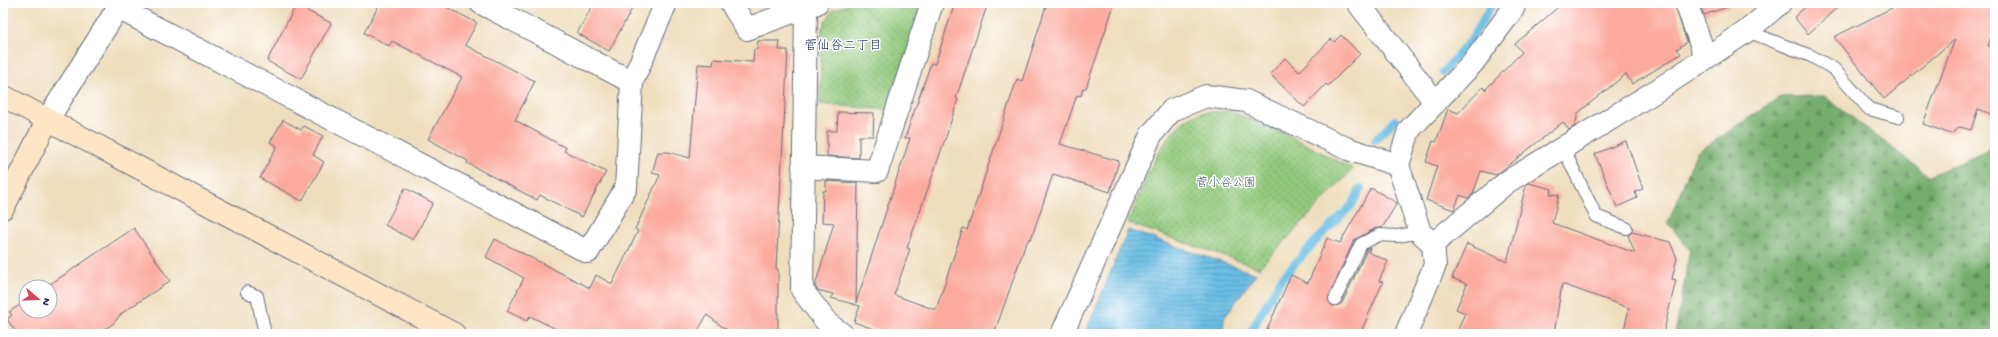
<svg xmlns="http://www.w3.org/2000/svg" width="1998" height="337" font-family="'Gochi Hand','Klee One',sans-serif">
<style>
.grass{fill:url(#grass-dots);stroke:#567c6d}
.forest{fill:url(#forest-firs);stroke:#486e65}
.water{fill:url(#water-rules);stroke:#4276a2}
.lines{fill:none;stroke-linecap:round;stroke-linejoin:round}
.stream{stroke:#69bee5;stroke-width:8}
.building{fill:#fcaa9e}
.lane-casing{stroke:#656c7f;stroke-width:14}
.street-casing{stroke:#656c7f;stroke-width:24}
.secondary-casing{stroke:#656c7f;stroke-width:24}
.lane{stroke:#fff;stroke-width:12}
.street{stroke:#fff;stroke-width:22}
.secondary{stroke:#fde5c5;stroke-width:22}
.labels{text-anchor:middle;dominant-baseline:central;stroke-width:3;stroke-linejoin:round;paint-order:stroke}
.park-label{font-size:12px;fill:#3f5d67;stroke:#fff}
.neighbourhood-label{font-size:13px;fill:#1b2f5e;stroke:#fff}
</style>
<defs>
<pattern id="grass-dots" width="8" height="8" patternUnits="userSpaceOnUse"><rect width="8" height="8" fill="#92c97c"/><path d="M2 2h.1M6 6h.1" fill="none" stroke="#76a469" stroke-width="1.8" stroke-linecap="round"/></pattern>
<pattern id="forest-firs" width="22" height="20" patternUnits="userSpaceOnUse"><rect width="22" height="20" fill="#75ad6c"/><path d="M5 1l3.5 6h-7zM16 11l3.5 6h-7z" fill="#5f8d5c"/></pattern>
<pattern id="water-rules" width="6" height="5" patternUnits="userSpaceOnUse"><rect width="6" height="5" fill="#69bee5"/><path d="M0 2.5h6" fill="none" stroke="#569bbd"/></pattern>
</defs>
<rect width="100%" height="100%" fill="#fff"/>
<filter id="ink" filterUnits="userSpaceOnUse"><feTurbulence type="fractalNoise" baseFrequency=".025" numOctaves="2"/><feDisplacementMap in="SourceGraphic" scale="8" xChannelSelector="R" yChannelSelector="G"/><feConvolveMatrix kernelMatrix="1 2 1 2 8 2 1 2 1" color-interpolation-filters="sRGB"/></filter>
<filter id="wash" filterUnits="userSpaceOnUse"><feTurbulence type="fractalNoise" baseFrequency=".012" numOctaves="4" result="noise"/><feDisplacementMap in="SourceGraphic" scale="16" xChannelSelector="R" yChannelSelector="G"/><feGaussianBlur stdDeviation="0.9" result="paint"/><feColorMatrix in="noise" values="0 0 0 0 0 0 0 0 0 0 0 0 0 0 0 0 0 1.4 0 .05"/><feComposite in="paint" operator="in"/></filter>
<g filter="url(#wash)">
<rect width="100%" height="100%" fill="#efdebd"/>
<!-- grass -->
<g class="grass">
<polygon points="853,3 925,3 888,110 820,104 822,28 833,10"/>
<path d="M1230 111 1286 134 1353 169 1259 268 1128 223C1142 190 1162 124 1200 113 1209 111 1221 112 1230 111Z"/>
</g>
<!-- forest -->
<polygon class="forest" points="1824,96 1929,176 1987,151 1995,142 1995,334 1675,334 1690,250 1668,223 1696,153 1780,97"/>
<!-- water -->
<polygon class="water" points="1128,230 1256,274 1224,318 1223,334 1085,334"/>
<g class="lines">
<!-- stream -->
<g class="stream">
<polyline points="1443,72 1469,42 1493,3"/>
<polyline points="1375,140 1395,120"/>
<polyline points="1249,334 1281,279 1312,245 1352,205 1361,188"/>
</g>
</g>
<g id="blocks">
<!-- building -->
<g class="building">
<polygon points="380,3 439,3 477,23 465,45 535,81 515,120 566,148 564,151 606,172 582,217 540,195 537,200 467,163 468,161 428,139 462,77 392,41 389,46 364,33"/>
<polygon points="594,3 635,3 609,51 577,33"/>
<polygon points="955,3 988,3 956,98 958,99 946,137 907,248 910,249 894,295 936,310 963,228 967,230 1017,79 1022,81 1047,3 1101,3 1114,5 1086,88 1083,88 1081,96 1077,95 1060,144 1119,161 1110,192 1053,174 1031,239 1029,239 1025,246 994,334 888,334 854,322 860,306 831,298 833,294 817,290 815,286 834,223 822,222 823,191 826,191 826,181 858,183 856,303 910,138 905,138 931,63 935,64"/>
<polygon points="1563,3 1674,3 1687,42 1677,49 1681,54 1632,84 1626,74 1578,113 1575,126 1569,130 1563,122 1496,175 1481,171 1473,194 1468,198 1460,195 1454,210 1426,200 1437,166 1426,162 1433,141 1436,142 1448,109 1458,113 1483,87 1485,90 1522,52 1515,44"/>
<polygon points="1699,3 1729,3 1730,6 1704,15"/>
<polygon points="1810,3 1842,3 1808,34 1794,17"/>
<polygon points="1902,3 1995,3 1995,25 1988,46 1995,47 1995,115 1978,109 1971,130 1960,127 1951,134 1923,124 1955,39 1884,99 1834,37"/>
<polygon points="296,5 331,23 301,79 267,61"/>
<polygon points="1341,35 1360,54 1328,86 1326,84 1304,107 1270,74 1285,58 1299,72 1331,39 1334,42"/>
<polygon points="758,41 780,41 779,50 788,50 776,269 778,269 778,334 732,334 707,315 696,334 566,334 530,316 527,321 507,311 524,278 486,257 495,239 590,288 596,275 612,284 638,231 635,229 660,175 652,173 658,152 668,152 690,158 698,64 713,65 714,59 753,62 754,49 757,50"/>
<polygon points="838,112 874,113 873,136 859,136 859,158 827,156 827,131 837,131"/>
<polygon points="283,120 301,130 304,126 323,136 313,155 324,162 302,201 260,178 277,146 270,142"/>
<polygon points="1626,141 1643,189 1635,192 1637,198 1617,207 1595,154"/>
<polygon points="1529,183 1552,189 1550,194 1559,195 1552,223 1635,253 1628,235 1632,232 1670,242 1677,258 1672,279 1676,280 1663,334 1623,334 1629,308 1562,284 1554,334 1456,334 1465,313 1456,309 1467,284 1452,278 1467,244 1507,262 1526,185"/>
<polygon points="405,188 433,203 413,240 385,225"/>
<polygon points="1371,188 1397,203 1382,228 1376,228 1354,240 1328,299 1332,306 1339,305 1342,303 1367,250 1370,248 1368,252 1388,261 1379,281 1383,282 1360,334 1265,334 1291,275 1308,283 1327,238 1340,243"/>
<polygon points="134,228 170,281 122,313 113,324 98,333 17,334 7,319 12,315 9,312 26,301 26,311 50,311 50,287 46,287"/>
</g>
</g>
</g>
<g filter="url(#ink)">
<use href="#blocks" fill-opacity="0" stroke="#656c7f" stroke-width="1"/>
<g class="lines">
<defs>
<g id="lane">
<polyline points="1747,31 1811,56 1834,69 1869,109 1898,117"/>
<polyline points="1563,148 1596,216 1626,228"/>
<polyline points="247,292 257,296 265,334"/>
<polyline points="1335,299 1361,244 1379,235 1398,236 1420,232"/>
</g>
<g id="street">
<polyline points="481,3 632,82"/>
<polyline points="731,3 747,29 817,3"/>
<polyline points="1358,3 1435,102"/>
<polyline points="1686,3 1706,58"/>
<polyline points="118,8 588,252 626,188 632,82 666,3"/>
<polyline points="806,8 802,290 828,324 842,334"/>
<polyline points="48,119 121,3"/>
<polyline points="803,167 877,171 932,3"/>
<polyline points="1433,244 1507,182 1656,91 1747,31 1780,3"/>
<polyline points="1062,334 1151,135 1172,110 1206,96 1246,101 1348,149 1398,165"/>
<polyline points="1406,334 1435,265 1433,244 1420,232 1398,165 1409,130 1472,64 1513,9 1515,3"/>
</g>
<g id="secondary">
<polyline points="3,96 454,334"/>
<polyline points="3,208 48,119"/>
</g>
</defs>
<!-- lane casing -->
<use href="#lane" class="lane-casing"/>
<!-- street casing -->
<use href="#street" class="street-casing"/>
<!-- secondary casing -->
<use href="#secondary" class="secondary-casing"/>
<!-- lane -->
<use href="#lane" class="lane"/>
<!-- street -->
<use href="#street" class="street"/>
<!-- secondary -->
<use href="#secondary" class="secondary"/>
</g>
</g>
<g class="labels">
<!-- park labels -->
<g class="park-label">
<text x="1226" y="184">菅小谷公園</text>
</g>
<!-- neighbourhood labels -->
<g class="neighbourhood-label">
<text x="843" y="46">菅仙谷二丁目</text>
</g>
</g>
<!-- margin -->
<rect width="1998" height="337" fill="none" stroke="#fff" stroke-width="16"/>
<!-- north arrow -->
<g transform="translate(38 299) rotate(109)"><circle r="19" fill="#ffffff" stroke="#a4acbf"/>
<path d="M0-3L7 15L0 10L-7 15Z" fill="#d1495b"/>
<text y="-6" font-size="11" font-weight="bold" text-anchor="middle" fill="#1b2f5e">N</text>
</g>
</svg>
